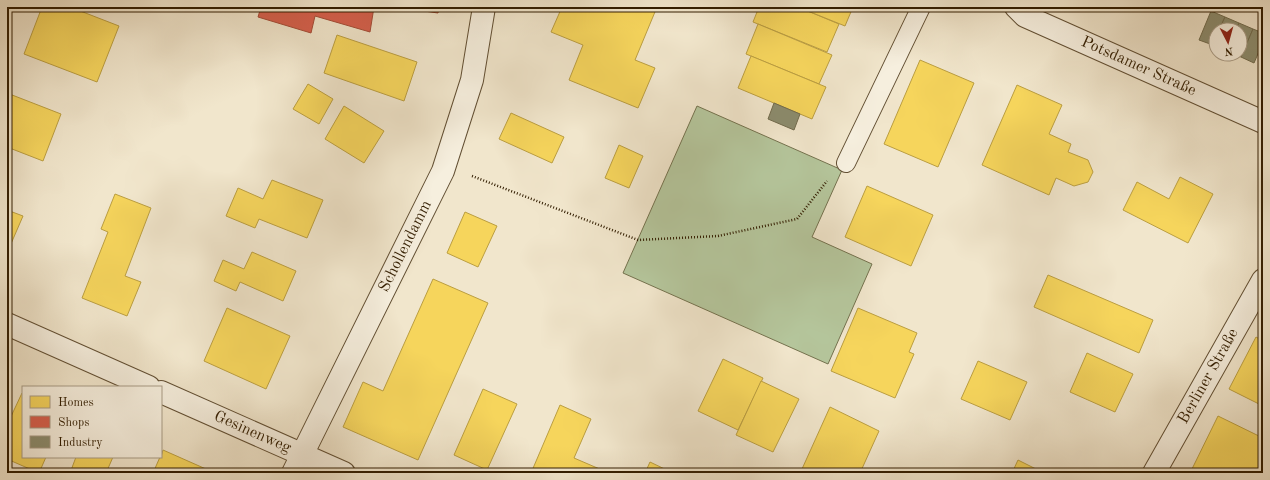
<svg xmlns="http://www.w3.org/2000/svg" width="1270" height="480" font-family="'Old Standard TT',serif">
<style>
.green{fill:#b5c69c;stroke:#74724e}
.homes{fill:#f6d55c;stroke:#bb9e40}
.shops{fill:#d6604d;stroke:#a54c36}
.industry{fill:#8c8c6e;stroke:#716b4d}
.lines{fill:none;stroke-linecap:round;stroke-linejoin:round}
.lane-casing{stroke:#624f33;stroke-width:20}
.street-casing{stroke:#624f33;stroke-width:24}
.path{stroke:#321d00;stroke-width:2.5;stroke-dasharray:1 2;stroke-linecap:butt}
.lane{stroke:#f6efde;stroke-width:18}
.street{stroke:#f6efde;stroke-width:22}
.labels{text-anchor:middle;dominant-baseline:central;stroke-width:4;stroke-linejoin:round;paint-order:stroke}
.street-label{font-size:16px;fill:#321d00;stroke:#f6efde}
</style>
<rect width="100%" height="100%" fill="#f1e6cc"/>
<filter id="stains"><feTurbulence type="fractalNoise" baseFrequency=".005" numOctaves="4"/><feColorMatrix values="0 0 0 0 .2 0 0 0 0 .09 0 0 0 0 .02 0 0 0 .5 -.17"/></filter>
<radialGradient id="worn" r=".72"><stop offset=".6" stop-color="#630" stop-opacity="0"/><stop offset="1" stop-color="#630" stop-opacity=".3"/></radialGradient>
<!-- green -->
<polygon class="green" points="697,106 842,170 812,237 872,264 828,364 623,273"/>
<!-- homes -->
<g class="homes">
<polygon points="42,7 70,7 119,26 97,82 24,54"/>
<polygon points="562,7 657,7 635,60 655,68 638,108 569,80 583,45 551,32"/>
<polygon points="759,7 798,7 839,24 827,52 753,22"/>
<polygon points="798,7 853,7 845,26"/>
<polygon points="758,24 832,55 819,84 746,54"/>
<polygon points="337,35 417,62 404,101 324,73"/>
<polygon points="751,56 826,87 812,119 738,88"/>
<polygon points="920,60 974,83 938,167 884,144"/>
<polygon points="308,84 333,99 319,124 293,109"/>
<polygon points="1017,85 1062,105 1049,134 1071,144 1068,152 1088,160 1093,172 1088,182 1074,186 1056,178 1049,195 982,165"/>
<polygon points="7,93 61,114 43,161 7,147"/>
<polygon points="344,106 384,131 364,163 325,139"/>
<polygon points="511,113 564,137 552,163 499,139"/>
<polygon points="619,145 643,156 629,188 605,178"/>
<polygon points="1180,177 1213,194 1188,243 1123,210 1137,182 1169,199"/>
<polygon points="272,180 323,200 307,238 259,219 255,228 226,216 238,188 263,199"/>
<polygon points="867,186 933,215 911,266 845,237"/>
<polygon points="115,194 151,208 125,276 141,282 127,316 82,298 108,232 101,229"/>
<polygon points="7,210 23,216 7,253"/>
<polygon points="465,212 497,226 478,267 447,253"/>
<polygon points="252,252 296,271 283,301 240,282 236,291 214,281 223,260 244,269"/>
<polygon points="1048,275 1153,320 1139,353 1034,307"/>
<polygon points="433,279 488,303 418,460 343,427 363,382 383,391"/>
<polygon points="227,308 290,336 266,389 204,361"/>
<polygon points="858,308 917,333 909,352 914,354 895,398 831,371"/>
<polygon points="1256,337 1263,341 1263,406 1229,389"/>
<polygon points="1087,353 1133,374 1115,412 1070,392"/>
<polygon points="723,359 763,378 738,430 698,411"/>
<polygon points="978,361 1027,382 1010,420 961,399"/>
<polygon points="761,381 799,399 773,452 736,435"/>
<polygon points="483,389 517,404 487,470 454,455"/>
<polygon points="22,393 23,394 23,457 46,457 39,473 7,459 7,425"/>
<polygon points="560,405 591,419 574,458 609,473 531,473"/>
<polygon points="830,407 879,431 860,473 810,473 802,469"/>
<polygon points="1218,416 1263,438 1263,473 1196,473 1191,471"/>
<polygon points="163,450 215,473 153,473 160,457 161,457"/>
<polygon points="76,457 113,457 106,473 70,473"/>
<polygon points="1018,460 1044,473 1012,473"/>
<polygon points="650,462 673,473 645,473"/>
</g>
<!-- shops -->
<g class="shops">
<polygon points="261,7 374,7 370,32 315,16 311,33 258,17"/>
<polygon points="396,7 439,7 438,13"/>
</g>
<!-- industry -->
<g class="industry">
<polygon points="1211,11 1225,17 1219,30 1216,30 1216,38 1213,45 1199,40"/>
<polygon points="1225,17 1239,23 1236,30 1219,30"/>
<polygon points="1239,23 1253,29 1241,57 1234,54 1240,54 1240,30 1236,30"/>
<polygon points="1253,29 1263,33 1263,42 1254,63 1241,57"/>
<polygon points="774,103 800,114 794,130 768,119"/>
</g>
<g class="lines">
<defs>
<polyline id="lane" points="846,163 921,7"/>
<g id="street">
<path id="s1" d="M1016 7 1025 16 1263 122"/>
<polyline points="7,324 149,387"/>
<path id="s2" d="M161 392 344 473"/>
<path id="s3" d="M293 473 443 171 472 80 484 7"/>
<path id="s4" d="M1154 473 1263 280"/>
</g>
</defs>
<!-- lane casing -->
<use href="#lane" class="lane-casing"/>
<!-- street casing -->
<use href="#street" class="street-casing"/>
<!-- path -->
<polyline class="path" points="472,176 638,240 718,236 797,219 827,181"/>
<!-- lane -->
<use href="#lane" class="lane"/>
<!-- street -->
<use href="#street" class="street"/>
</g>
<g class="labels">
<!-- street labels -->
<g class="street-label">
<text stroke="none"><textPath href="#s1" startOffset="137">Potsdamer Straße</textPath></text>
<text stroke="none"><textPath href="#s3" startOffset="253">Schollendamm</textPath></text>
<text stroke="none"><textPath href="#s4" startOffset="111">Berliner Straße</textPath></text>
<text stroke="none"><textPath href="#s2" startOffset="100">Gesinenweg</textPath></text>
</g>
</g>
<!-- margin -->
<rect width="1270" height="480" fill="none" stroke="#f1e6cc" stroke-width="24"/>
<rect x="8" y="8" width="1254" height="464" fill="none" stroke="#321d00" stroke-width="2"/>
<rect x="12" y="12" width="1246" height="456" fill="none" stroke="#321d00"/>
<!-- legend -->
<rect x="22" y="386" width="140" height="72" fill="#f6efde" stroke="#a89b85"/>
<rect x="30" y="396" width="20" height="12" fill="#f6d55c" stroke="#a89b85"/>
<text x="58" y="406" font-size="12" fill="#321d00">Homes</text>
<rect x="30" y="416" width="20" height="12" fill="#d6604d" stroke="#a89b85"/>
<text x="58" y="426" font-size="12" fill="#321d00">Shops</text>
<rect x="30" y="436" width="20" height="12" fill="#8c8c6e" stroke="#a89b85"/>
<text x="58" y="446" font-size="12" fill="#321d00">Industry</text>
<!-- north arrow -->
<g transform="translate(1228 42) rotate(174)"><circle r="19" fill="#f6efde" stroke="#a89b85"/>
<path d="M0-3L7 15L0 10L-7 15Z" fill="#8f2418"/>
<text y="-6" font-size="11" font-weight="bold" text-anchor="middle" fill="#321d00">N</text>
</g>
<rect width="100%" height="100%" filter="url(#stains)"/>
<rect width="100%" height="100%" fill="url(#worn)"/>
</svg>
